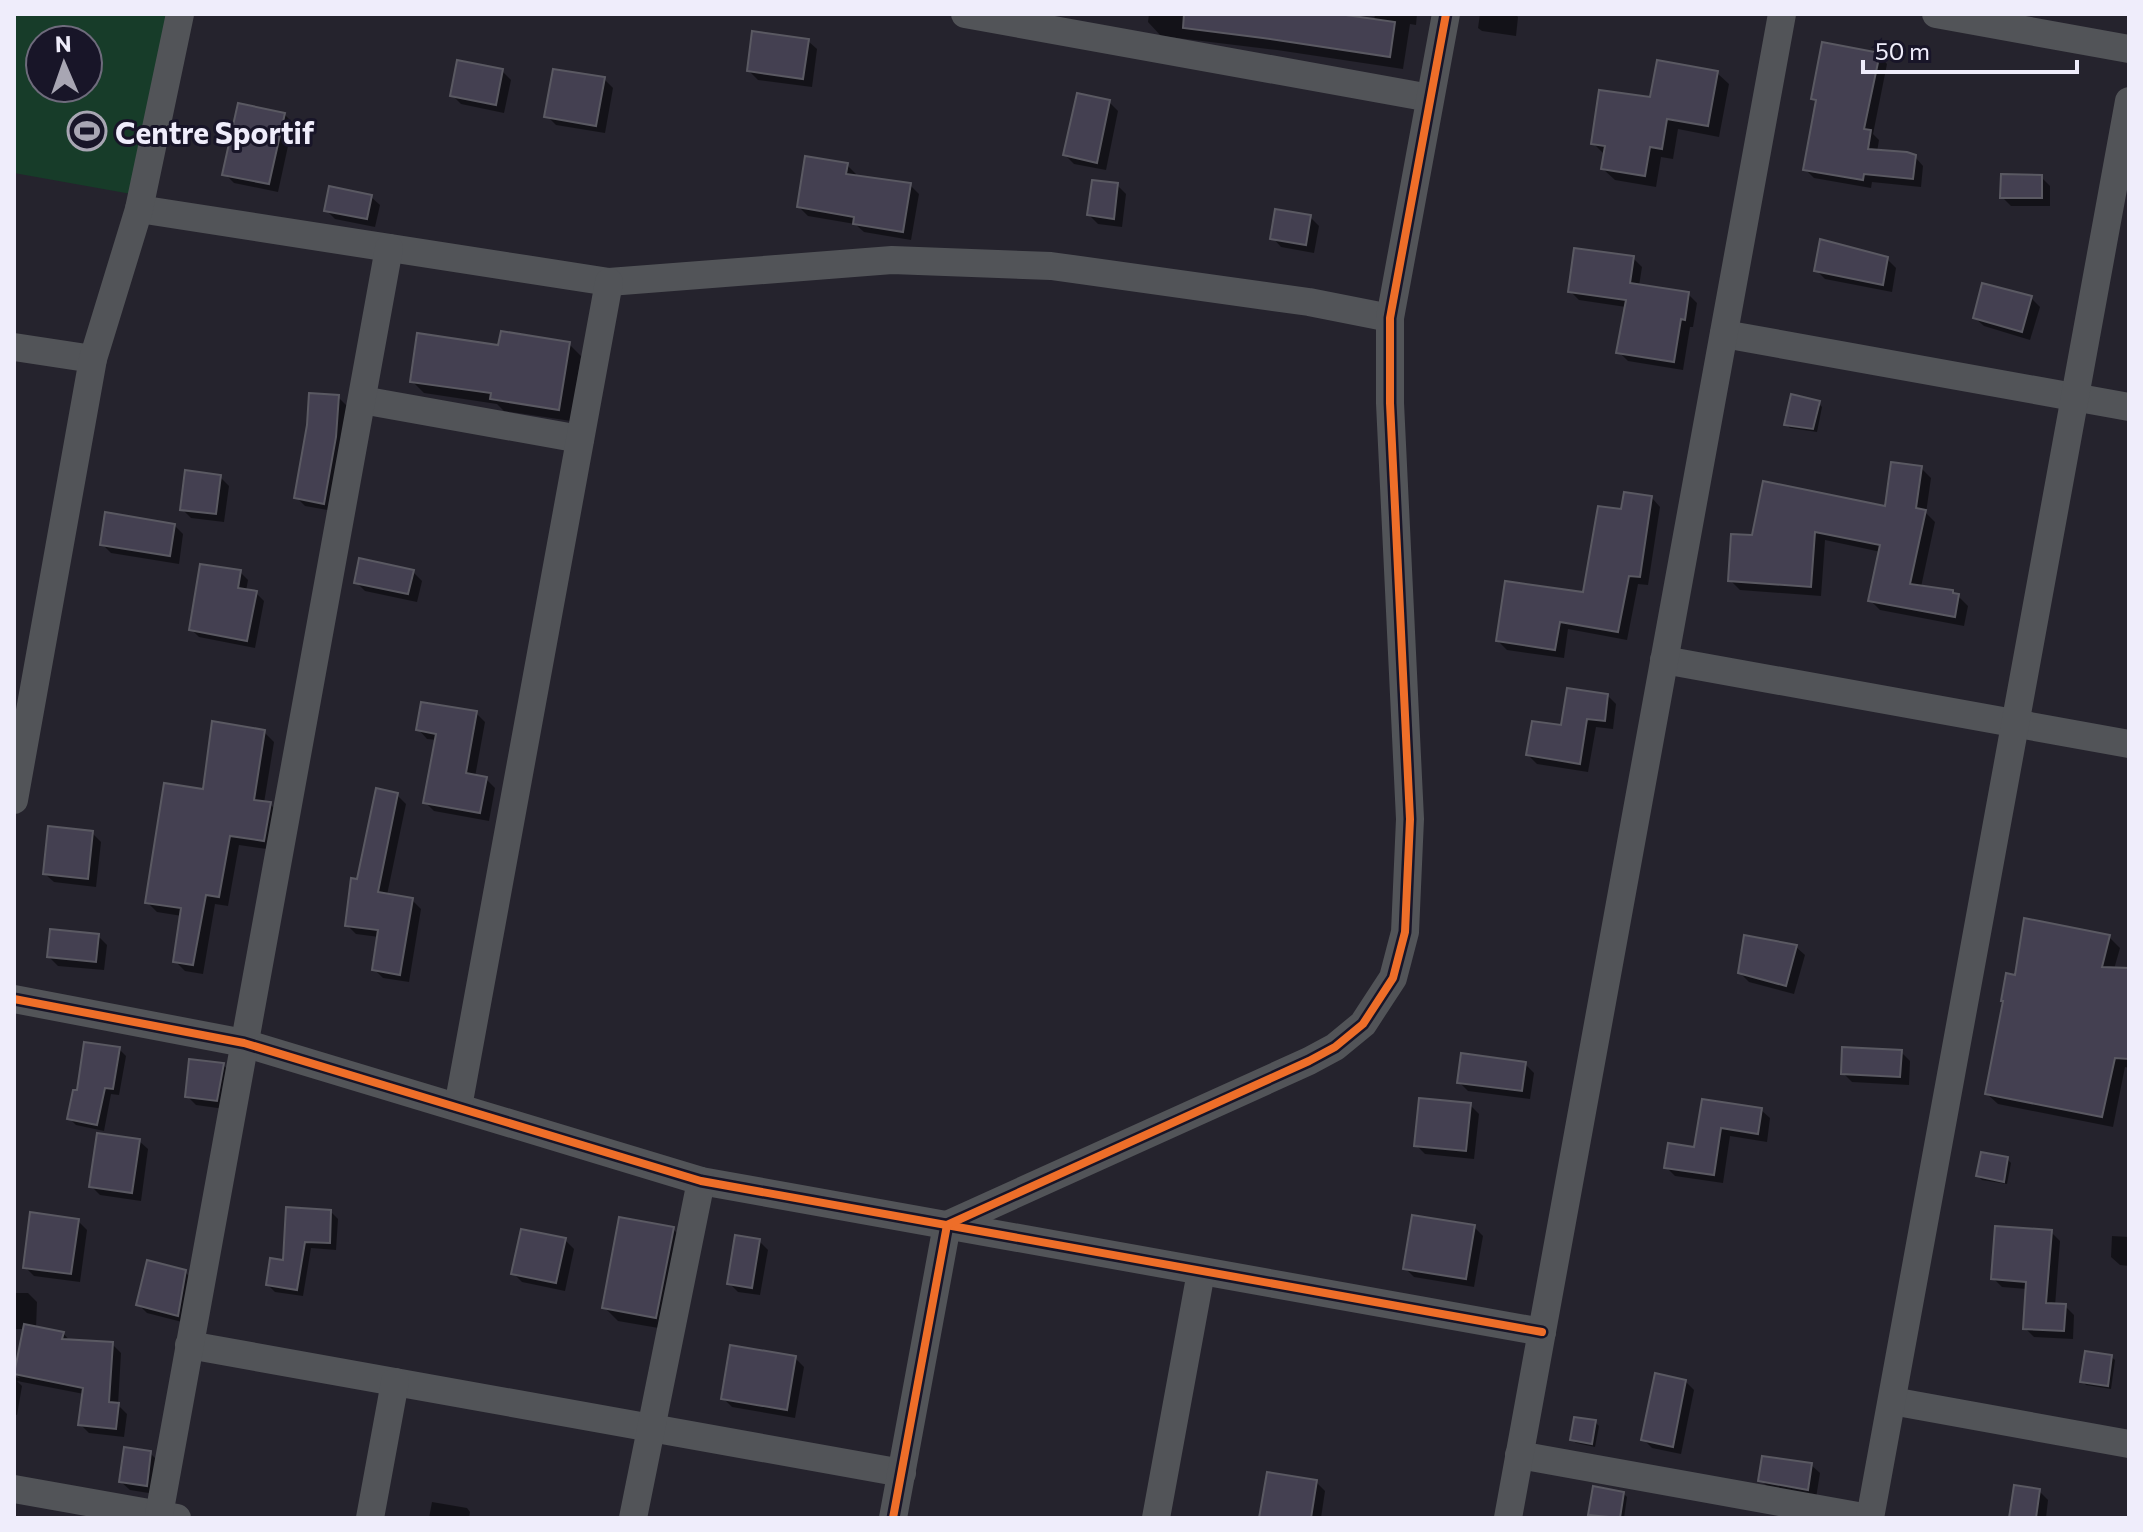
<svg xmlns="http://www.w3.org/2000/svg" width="2143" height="1532" font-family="Commissioner,sans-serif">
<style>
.green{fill:#173c29;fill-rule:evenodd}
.shadow{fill:#0007}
.building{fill:#444051;stroke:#5a5962;stroke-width:2}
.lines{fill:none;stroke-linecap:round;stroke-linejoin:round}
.minor{stroke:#525458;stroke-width:28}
.cycleway-casing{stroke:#181528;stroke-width:13}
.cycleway{stroke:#ee6e29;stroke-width:8}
.labels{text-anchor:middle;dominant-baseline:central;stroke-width:6;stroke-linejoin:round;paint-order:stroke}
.poi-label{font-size:30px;font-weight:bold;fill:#efedfb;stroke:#181528;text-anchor:start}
</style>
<rect width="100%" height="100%" fill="#25232d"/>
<!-- green -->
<path class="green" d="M14 14H181L148 197 14 173ZM40 40H88V88H40Z"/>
<!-- shadow -->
<g class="shadow">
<polygon points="1149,14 1325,14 1374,21 1375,14 1417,14 1416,25 1410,24 1403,69 1277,50 1161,36 1148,22"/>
<polygon points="1480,14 1515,14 1518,17 1516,36 1482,31 1478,28"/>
<polygon points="808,41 817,49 812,87 758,80 749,71"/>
<polygon points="1879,55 1887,64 1873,134 1879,140 1877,152 1915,157 1923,166 1921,187 1872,182 1871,188 1814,178 1805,169 1817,102 1813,98"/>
<polygon points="502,71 511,80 504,113 461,104 452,95"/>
<polygon points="1717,73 1729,84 1719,137 1678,129 1673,159 1661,157 1656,187 1615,180 1603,169 1604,154 1593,143 1652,100"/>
<polygon points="604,79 613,88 605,133 556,125 547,116"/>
<polygon points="1109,102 1118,111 1106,170 1074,164 1065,155"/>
<polygon points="284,114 293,123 278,192 234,183 225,174"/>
<polygon points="847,165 856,174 855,177 910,185 919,194 911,240 864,232 855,224 808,216 799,207"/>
<polygon points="2041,177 2050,186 2050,206 2011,206 2002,197"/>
<polygon points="1117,185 1126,194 1122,227 1098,224 1089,215"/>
<polygon points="371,197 380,205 375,227 335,219 326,210"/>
<polygon points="1310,217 1319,226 1314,253 1281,247 1273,238"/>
<polygon points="1633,258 1642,267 1639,286 1688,294 1697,303 1693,327 1690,327 1683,370 1628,361 1619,352 1626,307 1579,300 1570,291"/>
<polygon points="1887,259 1896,268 1892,292 1825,279 1816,270"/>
<polygon points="2031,298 2040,307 2030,340 1984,326 1975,318"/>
<polygon points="569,344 581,356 571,421 504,411 497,404 424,393 412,381 500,347"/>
<polygon points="338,397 347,406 333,511 305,506 296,497"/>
<polygon points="1818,403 1822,407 1817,432 1790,428 1786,424"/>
<polygon points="1921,468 1931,478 1926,513 1935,522 1921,587 1958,596 1968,606 1964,626 1880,610 1870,600 1881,552 1825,540 1821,596 1740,590 1730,580 1754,538 1886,509"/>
<polygon points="220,477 229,486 224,522 191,518 182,509"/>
<polygon points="1652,498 1660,507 1648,585 1638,584 1627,640 1568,629 1564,658 1507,650 1498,641 1585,595 1623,511"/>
<polygon points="174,525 183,534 179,564 111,553 102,544"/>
<polygon points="240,572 248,580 246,591 256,593 264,601 255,648 199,637 191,629"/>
<polygon points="413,572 422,581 417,602 365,591 356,582"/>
<polygon points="1608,696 1616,704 1613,729 1596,727 1588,772 1537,764 1528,755"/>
<polygon points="476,713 485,722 475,777 486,779 495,788 489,821 434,811 425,802 437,740 427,739 419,730"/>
<polygon points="264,732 274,742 264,803 270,804 280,814 274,850 239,845 228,906 215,904 203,974 185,971 175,961 182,916 157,912 147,902"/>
<polygon points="397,795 406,804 387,895 412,900 421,909 409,982 383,978 374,969 379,937 356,934 347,925 359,881"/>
<polygon points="92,833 101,842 96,887 54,882 45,874"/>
<polygon points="98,936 107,945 104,970 58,966 49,957"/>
<polygon points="2109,937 2120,948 2107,994 2129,1017 2129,1068 2125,1067 2113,1127 1998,1104 1987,1094 2017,977"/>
<polygon points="1796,947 1805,955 1794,994 1749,982 1740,973"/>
<polygon points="119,1049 126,1056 119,1095 111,1094 104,1131 76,1125 69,1118 78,1093"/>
<polygon points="1901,1052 1910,1061 1909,1085 1852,1082 1843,1073"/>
<polygon points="1525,1064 1534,1073 1530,1099 1468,1091 1459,1082"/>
<polygon points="223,1065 232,1074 225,1109 196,1105 187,1096"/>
<polygon points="1704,1101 1761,1110 1770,1118 1767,1142 1730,1136 1723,1183 1675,1176 1666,1167 1696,1149"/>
<polygon points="1470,1105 1479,1114 1474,1159 1425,1154 1416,1145"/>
<polygon points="139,1141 148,1149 141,1201 100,1195 91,1186"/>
<polygon points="2007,1159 2011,1163 2007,1184 1982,1180 1978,1176"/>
<polygon points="330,1211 338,1219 336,1250 311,1248 303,1296 275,1292 268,1285 284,1262"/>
<polygon points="78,1221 87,1230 80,1282 34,1276 25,1267"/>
<polygon points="1474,1227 1483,1236 1474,1287 1414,1277 1405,1268"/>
<polygon points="673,1229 687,1243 670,1330 618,1321 604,1307"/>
<polygon points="2051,1232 2060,1241 2055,1306 2065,1306 2074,1315 2073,1339 2034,1337 2025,1328 2027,1289 2002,1287 1993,1278"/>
<polygon points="2112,1236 2129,1237 2129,1266 2120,1265 2111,1257"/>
<polygon points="565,1240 574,1249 565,1291 522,1282 513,1273"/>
<polygon points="759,1241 768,1250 760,1295 738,1292 729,1283"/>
<polygon points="185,1272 194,1281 186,1323 147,1313 138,1304"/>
<polygon points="14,1293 28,1293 37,1302 36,1329 63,1333 71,1342 112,1344 121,1353 118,1405 127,1414 124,1437 89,1433 80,1424 84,1394 17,1381 22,1386 17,1415 14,1414 14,1377 20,1378 15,1374 25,1329 14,1329"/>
<polygon points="2111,1357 2115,1360 2111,1389 2086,1385 2082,1381"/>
<polygon points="795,1358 804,1367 795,1418 732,1407 723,1398"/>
<polygon points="1685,1381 1694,1390 1681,1454 1652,1448 1643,1439"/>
<polygon points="1595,1422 1599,1426 1595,1447 1576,1443 1572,1439"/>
<polygon points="150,1453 159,1462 155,1494 130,1490 121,1482"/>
<polygon points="1811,1465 1820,1473 1816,1498 1770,1489 1761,1480"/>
<polygon points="1316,1482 1325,1491 1321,1518 1261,1518"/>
<polygon points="2039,1491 2048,1500 2046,1518 2011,1518"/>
<polygon points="1623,1493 1627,1497 1624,1518 1595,1518 1590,1514"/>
<polygon points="432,1502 467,1508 470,1512 469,1518 429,1518"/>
</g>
<!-- building -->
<g class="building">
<polygon points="1184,14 1339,14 1395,22 1390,57 1263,38 1183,28"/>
<polygon points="752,31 809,39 803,79 747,71"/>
<polygon points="1822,42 1880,53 1864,129 1871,130 1868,149 1907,152 1916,155 1913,179 1864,174 1863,180 1803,170 1816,100 1811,99"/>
<polygon points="457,60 503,69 496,105 450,96"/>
<polygon points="1657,60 1718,71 1708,126 1667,119 1662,149 1650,147 1645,176 1601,169 1605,146 1591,144 1599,90 1650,97"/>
<polygon points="553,69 605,77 596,126 544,117"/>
<polygon points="1077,93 1110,100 1097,163 1063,155"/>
<polygon points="238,103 285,113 269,184 222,175"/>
<polygon points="805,156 848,163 846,174 911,183 903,232 853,224 854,217 797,207"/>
<polygon points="2001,174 2042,175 2042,198 2000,198"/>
<polygon points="1092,180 1118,183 1114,219 1087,215"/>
<polygon points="329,186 372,195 367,219 324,211"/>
<polygon points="1275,209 1311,215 1306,245 1270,239"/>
<polygon points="1820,239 1888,257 1883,285 1814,271"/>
<polygon points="1574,248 1634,256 1630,283 1689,292 1685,320 1681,319 1674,362 1616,353 1626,300 1568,292"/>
<polygon points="1982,283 2032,296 2022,332 1973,318"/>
<polygon points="501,331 570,342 559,410 490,399 491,393 410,382 417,333 498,345"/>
<polygon points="309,393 339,395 336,437 324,504 294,498 307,425"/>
<polygon points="1791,394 1820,401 1813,429 1784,425"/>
<polygon points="1891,462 1922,466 1916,508 1926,510 1910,584 1953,590 1953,593 1959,594 1955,617 1868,601 1880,545 1815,532 1811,587 1728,581 1731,534 1752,535 1763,481 1885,506"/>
<polygon points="185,470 221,475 216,514 180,510"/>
<polygon points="1624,492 1652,496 1640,577 1629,576 1618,632 1560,622 1555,650 1496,641 1505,581 1583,592 1598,506 1621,509"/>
<polygon points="105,512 175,524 170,556 100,545"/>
<polygon points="359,558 414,570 408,594 354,583"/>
<polygon points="200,564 241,570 238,588 257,591 247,641 189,630"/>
<polygon points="1567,688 1608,694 1605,721 1587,719 1580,764 1526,755 1532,721 1561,725"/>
<polygon points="421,702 477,711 466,773 487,777 480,813 423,803 436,734 416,730"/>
<polygon points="212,721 265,730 254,800 271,802 264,841 230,836 219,897 206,895 193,965 173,962 181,908 145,903 164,783 203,789"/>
<polygon points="376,788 398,793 378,892 413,898 400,975 372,970 378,930 345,926 351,878 357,879"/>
<polygon points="48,826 93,831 88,879 43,874"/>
<polygon points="2024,918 2110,935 2102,967 2129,968 2129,1059 2115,1058 2102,1117 1985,1094 2003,1001 2001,1001 2006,973 2015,975"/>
<polygon points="50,929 99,934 96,962 47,957"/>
<polygon points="1744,935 1797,945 1786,986 1738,973"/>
<polygon points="84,1042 120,1047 113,1089 105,1088 97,1125 67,1119 73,1090 77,1090"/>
<polygon points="1842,1047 1902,1050 1900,1077 1841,1074"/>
<polygon points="1461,1053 1526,1062 1522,1091 1457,1083"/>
<polygon points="189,1059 224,1063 217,1101 185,1097"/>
<polygon points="1419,1098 1471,1103 1466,1151 1414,1146"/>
<polygon points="1702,1099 1762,1108 1758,1134 1721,1128 1714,1175 1664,1168 1668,1143 1694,1147"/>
<polygon points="97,1133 140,1139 132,1193 89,1187"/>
<polygon points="1981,1152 2008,1157 2004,1182 1976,1176"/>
<polygon points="286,1207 331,1210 330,1243 305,1242 297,1290 266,1285 270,1258 283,1260"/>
<polygon points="30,1212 79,1219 71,1274 23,1268"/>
<polygon points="1412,1215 1475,1225 1466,1279 1403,1269"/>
<polygon points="619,1217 674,1227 656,1318 602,1308"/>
<polygon points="1995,1226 2052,1230 2046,1303 2066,1304 2064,1331 2023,1329 2026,1282 1991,1279"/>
<polygon points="521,1229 566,1238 556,1283 511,1274"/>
<polygon points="735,1235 760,1239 752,1288 727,1284"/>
<polygon points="147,1260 186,1270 178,1316 136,1305"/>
<polygon points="24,1324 64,1332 62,1339 113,1342 109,1402 119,1403 116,1429 78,1425 83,1388 14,1374"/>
<polygon points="730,1345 796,1356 787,1410 721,1399"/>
<polygon points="2085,1351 2112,1355 2108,1386 2080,1382"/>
<polygon points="1655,1373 1686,1380 1673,1447 1641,1440"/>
<polygon points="1574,1417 1596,1420 1592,1444 1570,1440"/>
<polygon points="124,1447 151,1451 147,1486 119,1482"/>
<polygon points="1762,1456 1812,1463 1808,1490 1758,1481"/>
<polygon points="1267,1472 1317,1480 1311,1518 1259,1518"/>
<polygon points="2014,1485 2040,1489 2036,1518 2009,1518"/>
<polygon points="1593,1486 1624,1492 1620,1518 1588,1515"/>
</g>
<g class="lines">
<!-- minor -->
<g class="minor">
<polyline points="965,14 1430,98"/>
<polyline points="1936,14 2129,49"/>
<polyline points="139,209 609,282 892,260 1051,266 1309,302 1390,318"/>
<polyline points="1724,334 2129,407"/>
<polyline points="14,347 93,359"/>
<polyline points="362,400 580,439"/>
<polyline points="1664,660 2129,744"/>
<polyline points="14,800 93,359 139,209 180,14"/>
<polyline points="14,999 244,1043 701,1181 1542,1332"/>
<polyline points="458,1107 609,282"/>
<polyline points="189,1345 902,1473"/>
<polyline points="1892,1401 2129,1444"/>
<polyline points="1519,1455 1869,1518"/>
<polyline points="14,1489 177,1518"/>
<polyline points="159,1515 389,248"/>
<polyline points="370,1518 395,1382"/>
<polyline points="633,1518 701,1181"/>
<polyline points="893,1518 947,1225 1309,1061 1335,1047 1363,1024 1393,978 1405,932 1410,819 1390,403 1390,318 1446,14"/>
<polyline points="1156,1518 1201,1272"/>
<polyline points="1508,1518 1782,14"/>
<polyline points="1870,1518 2129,101"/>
</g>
<defs>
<g id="cycleway">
<polyline points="14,999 244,1043 701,1181 1542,1332"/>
<polyline points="893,1518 947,1225 1309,1061 1335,1047 1363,1024 1393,978 1405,932 1410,819 1390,403 1390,318 1446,14"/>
</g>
</defs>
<!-- cycleway casing -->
<use href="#cycleway" class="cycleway-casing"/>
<!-- cycleway -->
<use href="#cycleway" class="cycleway"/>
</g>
<!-- icons -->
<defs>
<symbol id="stadium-ring" viewBox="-11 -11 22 22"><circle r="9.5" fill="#181528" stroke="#a8a6b3" stroke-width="1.5"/><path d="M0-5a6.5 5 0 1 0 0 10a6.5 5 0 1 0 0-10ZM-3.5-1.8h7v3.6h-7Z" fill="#a8a6b3"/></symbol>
</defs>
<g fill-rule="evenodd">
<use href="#stadium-ring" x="65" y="109" width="44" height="44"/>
</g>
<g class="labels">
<!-- poi labels -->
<g class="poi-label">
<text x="115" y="131">Centre Sportif</text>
</g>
</g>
<!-- border -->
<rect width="2143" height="1532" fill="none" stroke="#efedfb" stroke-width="32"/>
<!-- north arrow -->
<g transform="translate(64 64) rotate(358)"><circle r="38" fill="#181528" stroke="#6e6b7c" stroke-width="2"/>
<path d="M0-6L14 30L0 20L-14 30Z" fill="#a8a6b3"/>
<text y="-12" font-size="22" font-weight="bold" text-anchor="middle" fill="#efedfb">N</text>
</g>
<!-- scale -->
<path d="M1863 60v12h214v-12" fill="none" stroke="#efedfb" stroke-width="4"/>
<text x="1875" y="60" font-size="24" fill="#efedfb" stroke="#181528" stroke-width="6" paint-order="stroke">50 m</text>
</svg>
